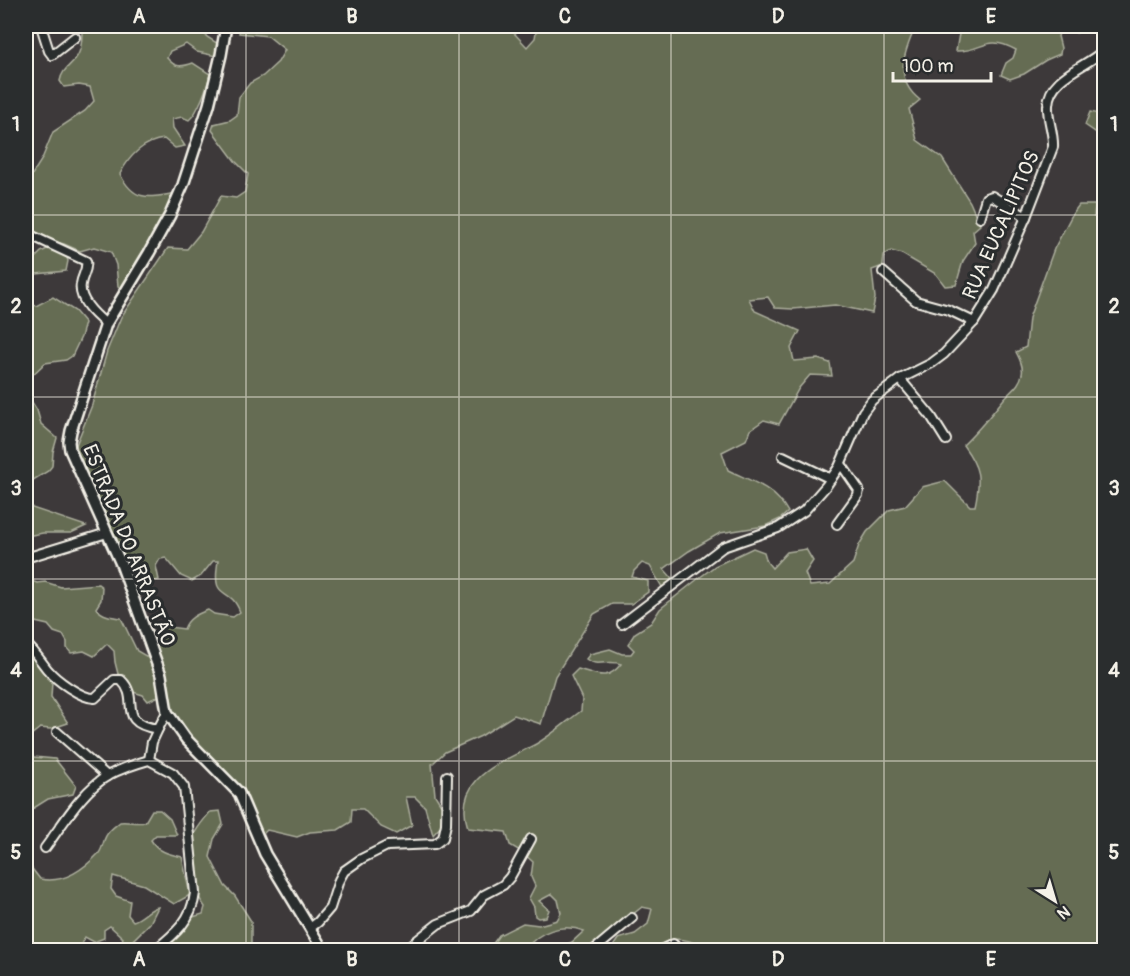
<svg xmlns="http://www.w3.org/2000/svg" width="1130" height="976" font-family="Pangolin,sans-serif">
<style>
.green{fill:#656c52;stroke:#acae9d;stroke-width:1.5}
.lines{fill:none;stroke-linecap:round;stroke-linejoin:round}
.minor-casing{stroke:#f4f1e8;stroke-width:12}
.tertiary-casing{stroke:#f4f1e8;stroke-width:14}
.minor{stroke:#2a2d2e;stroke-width:8}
.tertiary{stroke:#2a2d2e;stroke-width:9}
.grid{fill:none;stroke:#f4f1e8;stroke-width:1.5;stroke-opacity:0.55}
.labels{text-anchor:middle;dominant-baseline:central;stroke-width:6;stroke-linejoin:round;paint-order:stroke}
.street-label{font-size:20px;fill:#f4f1e8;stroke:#2a2d2e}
.neatline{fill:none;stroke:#f4f1e8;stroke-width:2}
.grid-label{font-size:20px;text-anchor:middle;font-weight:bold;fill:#f4f1e8}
</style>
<rect width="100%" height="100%" fill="#3d393a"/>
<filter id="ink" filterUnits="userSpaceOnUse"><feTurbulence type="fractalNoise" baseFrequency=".0167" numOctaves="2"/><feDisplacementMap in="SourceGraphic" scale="12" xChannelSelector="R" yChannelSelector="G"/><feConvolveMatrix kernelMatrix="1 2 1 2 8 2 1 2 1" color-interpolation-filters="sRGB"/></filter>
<g filter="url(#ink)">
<!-- green -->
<g class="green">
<path d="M78 26H199L207 37 220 45 216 56 197 52 186 44 170 51 167 58C175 68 182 67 193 63L210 74C208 85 198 113 189 120L182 117 172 119 173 128 185 146 175 148 164 139C144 141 129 156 120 174 134 202 148 198 176 193L153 240 121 289 118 286 116 265 111 252 94 247 80 251 64 244 39 238 26 231V180L30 178 42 159 53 132 85 111 94 101 90 87 79 85 64 87 60 81C62 70 69 67 76 58 82 50 82 38 82 29Z"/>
<path d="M240 26H518L513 32 527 47 535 38 537 26H916C904 52 893 79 920 100L909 109 917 140 942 158 970 202 980 225 973 231 975 243 963 261 956 285 945 286 936 274 902 254 891 251 884 255 883 266 872 270 875 298 872 313 835 305 793 309 775 308 768 297 749 299 755 311 800 331 791 348 794 361 818 359 830 363 832 376 810 375 799 388 779 424 764 420 750 430 746 440 722 452 728 470C753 482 774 487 788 512L780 519 765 526 720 533 689 551 664 569 678 585 669 592 662 587 650 566 642 563 634 571 632 577 648 581V592L631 604H612L594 614 555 676 541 724 514 715 481 736 445 752 432 764 435 795 443 808 442 825 433 835 425 807 415 797H406L412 825 396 834 381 827 363 809H352L351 822 338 830 310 832 297 837 267 830 262 835 258 830 251 812 173 717 153 633 161 626 184 629C188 618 197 614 208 610L214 614 233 617 240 612C229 583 211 604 218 561H213L201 576 192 581 181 576 166 558 160 559 156 566 159 580 134 584 85 483 76 445 92 405 107 351 121 317 168 248 187 249 201 232 221 196 236 198 245 192 248 174 235 161 212 130 214 124 230 120 237 115 239 97 250 83 263 76 278 62 285 50 268 36 239 33Z"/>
<path d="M957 26H1082V31L1076 33 1067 27 1062 28 1058 36 1061 48 1060 54 1046 60 1024 74 1010 79 1001 75 1006 63 1013 58 1016 50C985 33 984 52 956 51L959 34Z"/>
<polygon points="1090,112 1104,115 1104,138 1085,125"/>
<path d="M1079 205H1095L1094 217 1104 224V950H693L692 942C665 933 664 948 642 950 633 952 622 950 613 950L612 948 618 939 635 934 648 924 652 909 642 907 587 950H555L572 942 584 931C562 923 538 931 525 950H493L492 945 499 935 523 923 539 925 557 920 561 913 558 900 552 894 539 901 549 910 546 917 538 918 535 916 534 907 529 898 535 886 531 877 533 862 522 852 510 845 506 832 468 828C452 778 501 763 536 744 552 735 566 722 581 711L582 699 571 676 578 669C597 674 607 682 621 664 609 659 596 668 586 659L590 654 610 649 622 654H631L634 650 628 644 635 633 651 623 660 609 699 578 715 566 753 548 764 552 767 562 772 568 787 552 806 549 813 561 805 573 810 586 830 584 853 563 859 545 867 532 889 510 905 506 922 487 945 481 970 506H975C981 478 980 468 963 445 978 431 990 416 1003 400 1010 391 1020 386 1022 374 1024 366 1019 358 1016 352L1026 347 1029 318 1054 249 1073 213Z"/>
<polygon points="51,247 65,251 68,261 66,271 36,274 26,283 26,300 36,306 53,297 75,311 85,323 81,337 72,356 66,360 45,363 26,381 26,393 37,410 41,424 57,438 53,452 52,466 48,471 33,480 26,489 26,256 36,257 41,252"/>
<polygon points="26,490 32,508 86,526 71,533 43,533 26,536"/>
<path d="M26 579 37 583 45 582 61 587 98 584 102 587 101 600 96 608C102 616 112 617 121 618L137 651 146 656 152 663 161 695 148 701 143 695 133 692 129 681 118 674 115 662 114 651 107 644 94 656 84 651 71 653 67 648V642L63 635 54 632 48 625 26 620Z"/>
<polygon points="26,649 34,653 52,682 51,697 68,723 50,729 40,728 26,739"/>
<polygon points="26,749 34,757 55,759 76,786 73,794 48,799 26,813"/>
<path d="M152 810H160L170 819 177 835H156L151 840C158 852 169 854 182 857L190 895 174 904 144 885 113 876 111 889 116 896 130 901 128 915 133 921C143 918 148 909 158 907L150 923 132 941 128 950H117L123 938 110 926 104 930V938L94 942 85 937 81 944V950H26V866L29 865 40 879C63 884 83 870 99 853 103 848 103 841 106 836 109 830 115 826 120 822 129 821 136 824 145 822Z"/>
<path d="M220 811 223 824 214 839 210 857 225 886 235 896 251 921V950H160L193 917 203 914 205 907C193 892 187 853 194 835 197 827 205 819 210 812Z"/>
</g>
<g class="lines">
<defs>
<g id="minor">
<polyline points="41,26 49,51 52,55 75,37"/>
<polyline points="980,218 986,198 992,196 1026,217"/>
<path d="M26 233 86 261C88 270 82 275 81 284 78 300 95 315 106 324"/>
<polyline points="883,272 916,301 949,310 974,322"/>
<polyline points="900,379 931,416 946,440"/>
<polyline points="783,456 831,479"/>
<polyline points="837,524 858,495 859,490 841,464"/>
<polyline points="32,556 107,533"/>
<path d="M622 624 723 547 778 528 804 511 826 486 839 467 863 412 872 400 900 379 932 363 944 354 974 322 994 290 1026 217 1053 147C1054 133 1047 119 1048 105 1049 76 1087 67 1104 50"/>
<path d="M26 644C36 653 39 659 47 669 56 680 82 699 95 698L114 680H121C142 700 114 722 158 729L167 712"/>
<polyline points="57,732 107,776"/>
<polyline points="149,760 152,742 158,729"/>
<path d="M45 848C63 824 82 790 109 775 122 768 135 764 149 760L173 773 184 787 195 893C192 920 175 934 155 950"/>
<polyline points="310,928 318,922 330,908 339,880 344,871 361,859 387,846 435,844 443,838 446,824 447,776"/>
<polyline points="405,950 438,924 471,911 484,895 503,885 510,877 531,839"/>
<polyline points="594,950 632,918"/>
<polyline points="661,950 673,944 679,950"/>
</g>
<polyline id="tertiary" points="226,26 221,55 209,105 183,185 170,215 149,253 106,324 71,431 69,442 70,450 121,564 161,675 167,712 186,739 239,793 265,854 323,950"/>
</defs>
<!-- minor casing -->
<use href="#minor" class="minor-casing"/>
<!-- tertiary casing -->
<use href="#tertiary" class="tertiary-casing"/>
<!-- minor -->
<use href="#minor" class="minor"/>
<!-- tertiary -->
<use href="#tertiary" class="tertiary"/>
</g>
</g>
<!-- grid -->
<path class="grid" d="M246 26V950M459 26V950M671 26V950M884 26V950M26 215H1104M26 397H1104M26 579H1104M26 761H1104"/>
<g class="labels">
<!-- street labels -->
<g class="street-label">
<text transform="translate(1001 225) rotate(-66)">RUA EUCALIPITOS</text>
<text transform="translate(129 545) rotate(68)">ESTRADA DO ARRASTÃO</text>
</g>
</g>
<!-- margin -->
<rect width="1130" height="976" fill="none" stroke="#2a2d2e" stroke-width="66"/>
<!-- north arrow -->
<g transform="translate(1055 901) rotate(143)" stroke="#2a2d2e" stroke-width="4.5" paint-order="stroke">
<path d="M0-4.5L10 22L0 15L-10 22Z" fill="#f4f1e8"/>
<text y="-9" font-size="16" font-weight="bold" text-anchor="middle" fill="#f4f1e8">N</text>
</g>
<!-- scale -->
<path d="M893 72v9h98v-9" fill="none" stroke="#f4f1e8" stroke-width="3"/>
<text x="902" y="72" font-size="18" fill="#f4f1e8" stroke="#2a2d2e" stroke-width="4.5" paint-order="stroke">100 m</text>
<rect x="33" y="33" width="1064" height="910" class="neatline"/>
<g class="grid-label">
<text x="139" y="23">A</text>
<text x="352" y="23">B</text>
<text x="565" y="23">C</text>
<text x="778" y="23">D</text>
<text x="991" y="23">E</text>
<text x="16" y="131">1</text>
<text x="1114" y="131">1</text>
<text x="16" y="313">2</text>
<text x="1114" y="313">2</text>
<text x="16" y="495">3</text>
<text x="1114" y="495">3</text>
<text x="16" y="677">4</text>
<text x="1114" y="677">4</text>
<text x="16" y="859">5</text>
<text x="1114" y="859">5</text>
<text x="139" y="966">A</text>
<text x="352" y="966">B</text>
<text x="565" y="966">C</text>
<text x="778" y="966">D</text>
<text x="991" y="966">E</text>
</g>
</svg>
